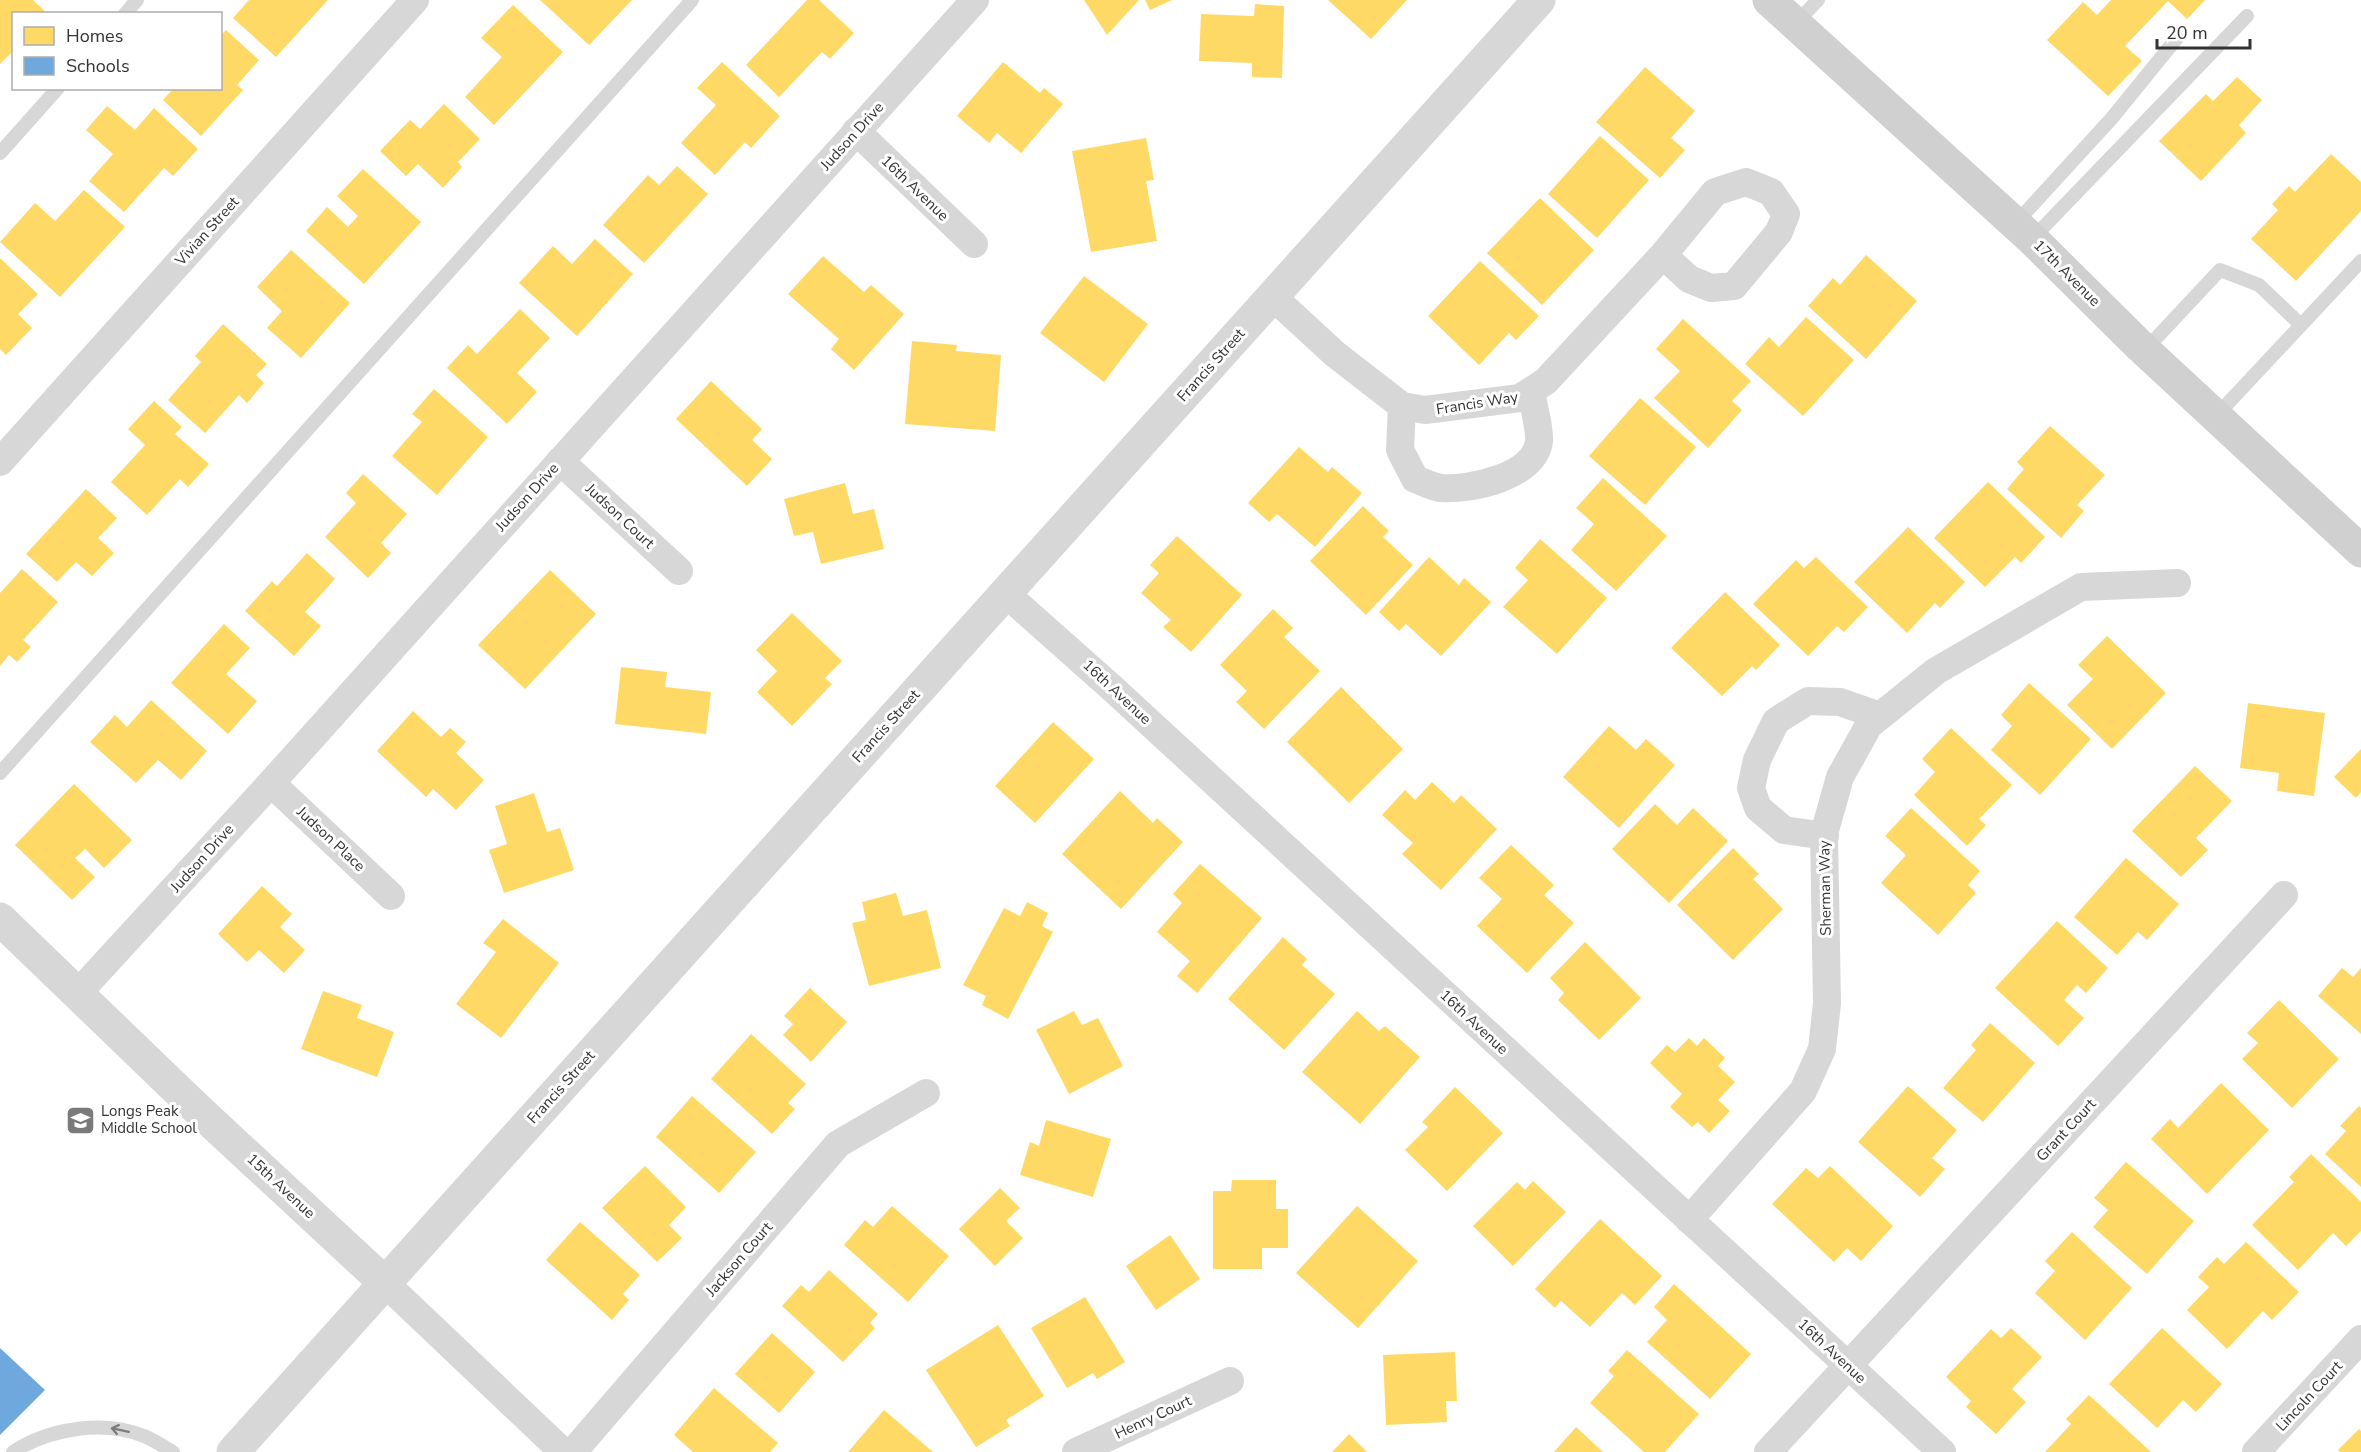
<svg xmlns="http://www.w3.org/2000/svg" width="2361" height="1452" font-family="'Nunito Sans',sans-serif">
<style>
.homes{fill:#ffd966}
.schools{fill:#6fa8dc}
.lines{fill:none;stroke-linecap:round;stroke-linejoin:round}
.service{stroke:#d7d7d7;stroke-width:14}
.minor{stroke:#d7d7d7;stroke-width:28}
.tertiary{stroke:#d7d7d7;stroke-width:33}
.secondary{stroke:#d0d0d0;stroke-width:33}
.oneway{stroke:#7d7d7d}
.labels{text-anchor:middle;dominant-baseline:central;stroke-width:6;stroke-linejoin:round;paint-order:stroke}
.street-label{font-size:15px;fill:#333;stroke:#fff}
.poi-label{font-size:15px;fill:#333;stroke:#fff;text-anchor:start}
</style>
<rect width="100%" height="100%" fill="#fff"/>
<!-- homes -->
<g class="homes">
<polygon points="0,0 33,0 48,14 14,14 14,50 0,64"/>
<polygon points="249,0 328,0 276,57 233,18"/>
<polygon points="540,0 632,0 589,45"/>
<polygon points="807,0 819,0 854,33 830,59 822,52 779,97 746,65"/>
<polygon points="1084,0 1139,0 1107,35"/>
<polygon points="1145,0 1172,0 1150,10"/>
<polygon points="1328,0 1407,0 1371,39"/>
<polygon points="2111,0 2205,0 2187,19 2168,1 2125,46 2142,61 2108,96 2047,40 2083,2 2097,15"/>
<polygon points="1255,4 1284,6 1282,78 1252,77 1252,63 1199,61 1201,14 1254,16"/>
<polygon points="513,5 563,52 494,125 465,97 502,57 481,38"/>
<polygon points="226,30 259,60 237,85 243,90 201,136 163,100 174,88 220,88 220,36"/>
<polygon points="722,62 780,116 751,148 745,142 715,175 681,143 716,105 697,88"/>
<polygon points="1003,62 1040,93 1044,88 1063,104 1021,153 997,133 989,143 957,116"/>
<polygon points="1645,67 1695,111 1671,138 1685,150 1660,178 1596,122"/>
<polygon points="2237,77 2262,100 2239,125 2246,133 2201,181 2159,141 2206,94 2213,101"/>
<polygon points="444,104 480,139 458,162 462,167 443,188 418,164 406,176 380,151 410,120 420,129"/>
<polygon points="107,106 135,130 154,108 198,149 173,176 164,168 124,212 89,181 113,154 86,130"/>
<polygon points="1600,136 1649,180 1597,238 1548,194"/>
<polygon points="1146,138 1154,180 1146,181 1157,241 1091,252 1072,151"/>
<polygon points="2331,154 2361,182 2361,211 2296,281 2251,239 2278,210 2272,204 2289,186 2295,192"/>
<polygon points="677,166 708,194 644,263 603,225 648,175 659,185"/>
<polygon points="363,169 421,222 364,284 306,231 327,207 348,227 358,216 337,196"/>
<polygon points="84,190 125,227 60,297 0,242 35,203 55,221"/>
<polygon points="1540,198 1594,250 1542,305 1487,253"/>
<polygon points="595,239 633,274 577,336 519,283 553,246 572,264"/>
<polygon points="291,250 350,303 301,358 267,328 282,311 257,287"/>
<polygon points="1866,255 1917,301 1866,359 1808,306 1833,278 1840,285"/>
<polygon points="823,256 864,292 871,285 904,314 854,370 831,349 839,339 788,294"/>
<polygon points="0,258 38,294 18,314 32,328 6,355 0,349"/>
<polygon points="1480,261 1539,316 1516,340 1509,333 1479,365 1428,316"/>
<polygon points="1084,276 1148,324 1104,382 1040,333"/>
<polygon points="520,309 550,338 517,373 537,392 507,424 447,368 468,345 477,354"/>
<polygon points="1806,317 1854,360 1803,416 1745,364 1769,337 1779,347"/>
<polygon points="1683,319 1751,381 1732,401 1742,410 1708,448 1654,398 1680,371 1656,349"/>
<polygon points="223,324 267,364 256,375 264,383 247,403 239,395 205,433 168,400 201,362 195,356"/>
<polygon points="912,341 957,345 956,351 1001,355 995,431 905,424"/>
<polygon points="711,381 762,429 752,440 772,459 747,486 676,419"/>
<polygon points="434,389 488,437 437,495 392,456 422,422 412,414"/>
<polygon points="1640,398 1696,447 1645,505 1589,456"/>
<polygon points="154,401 182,427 175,434 209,464 188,487 180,479 147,515 111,482 145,445 128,429"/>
<polygon points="2050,426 2105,475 2077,505 2084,511 2061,538 2007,489 2024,469 2017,462"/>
<polygon points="1299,447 1328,472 1332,467 1362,493 1315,547 1277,514 1269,522 1248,503"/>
<polygon points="363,474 407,514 381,543 391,553 368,578 325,537 356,503 346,493"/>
<polygon points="1603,478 1667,536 1616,591 1571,550 1594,524 1576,508"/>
<polygon points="1988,482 2045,537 2021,563 2015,557 1985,587 1934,538"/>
<polygon points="845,483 853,514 874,509 884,549 821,564 813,532 794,536 784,499"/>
<polygon points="86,489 117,518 98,538 114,553 92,576 76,562 57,582 26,554"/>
<polygon points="1363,506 1389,531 1383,537 1413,565 1366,615 1310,561"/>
<polygon points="1908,527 1965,582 1940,608 1935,603 1907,633 1854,582"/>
<polygon points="1177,536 1242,595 1191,652 1163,627 1171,620 1141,593 1159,573 1150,565"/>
<polygon points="1540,539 1607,598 1557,654 1503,607 1528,580 1515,568"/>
<polygon points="307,553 335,579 305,612 321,626 294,656 245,611 272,581 277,586"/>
<polygon points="1429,557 1459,585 1464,578 1491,602 1441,656 1406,624 1399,631 1379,612"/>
<polygon points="1816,557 1868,607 1844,632 1837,626 1808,656 1753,604 1796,560 1804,568"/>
<polygon points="22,569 58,602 23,640 31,647 17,662 9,655 0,666 0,593"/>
<polygon points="550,570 596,614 525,689 478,645"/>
<polygon points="1725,592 1780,645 1756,670 1752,666 1722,696 1671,648"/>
<polygon points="1273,609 1293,628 1284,637 1320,671 1264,729 1236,702 1247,691 1220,665"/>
<polygon points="792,613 842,661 825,678 832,684 792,726 757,692 777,671 756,650"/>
<polygon points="224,624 250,648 226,674 257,701 228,734 171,683"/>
<polygon points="2107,636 2166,693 2112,749 2067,705 2093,679 2078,665"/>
<polygon points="621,667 667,672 665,687 711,692 706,734 615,724"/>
<polygon points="2029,683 2091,739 2040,795 1991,750 2012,726 2001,715"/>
<polygon points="1341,687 1403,749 1349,803 1287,742"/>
<polygon points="151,700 207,751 181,780 158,760 136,783 90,742 115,715 127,727"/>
<polygon points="2248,703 2325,713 2314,796 2277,791 2279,773 2240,768"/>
<polygon points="413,711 441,737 450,728 466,742 456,753 484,780 456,810 433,789 426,797 377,751"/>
<polygon points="1053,722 1094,759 1035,823 995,786"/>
<polygon points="1609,726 1636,750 1646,739 1675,765 1619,828 1563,777"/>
<polygon points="1951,728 2012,785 1979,819 1986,825 1967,846 1914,795 1935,772 1922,759"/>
<polygon points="2361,749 2361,792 2356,798 2334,777"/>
<polygon points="2195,766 2232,801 2196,838 2208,850 2181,877 2132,831"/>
<polygon points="1432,782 1454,803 1461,795 1497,829 1441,890 1402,854 1413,843 1382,815 1405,790 1415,800"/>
<polygon points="74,784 132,840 104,868 85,849 75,858 95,877 72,900 15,845"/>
<polygon points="1120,791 1153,823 1157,818 1183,842 1121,909 1062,854"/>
<polygon points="534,793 547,832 560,828 574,870 504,893 489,850 507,844 495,806"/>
<polygon points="1655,804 1677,825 1693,808 1728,841 1669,903 1612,849"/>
<polygon points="1911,808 1980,871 1968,885 1976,893 1938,935 1881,883 1906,855 1885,836"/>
<polygon points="1511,845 1554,885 1544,895 1574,923 1527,973 1477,926 1502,899 1479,878"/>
<polygon points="1733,848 1759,874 1753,879 1783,909 1733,960 1677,905"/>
<polygon points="2126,858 2179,904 2147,940 2138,932 2117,955 2074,917"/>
<polygon points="1200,864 1262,918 1197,993 1177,976 1190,961 1157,932 1182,903 1173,894"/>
<polygon points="262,886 292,914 280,927 305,950 284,973 259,950 247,962 218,934"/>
<polygon points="896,893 903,916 927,910 941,968 869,986 852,923 866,920 862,902"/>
<polygon points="1027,902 1048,913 1042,926 1053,932 1008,1019 982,1005 986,996 963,985 1004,908 1020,916"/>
<polygon points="503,919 559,963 501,1038 456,1004 496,952 483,943"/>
<polygon points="2057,921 2108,968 2086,993 2077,985 2064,1000 2084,1018 2058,1046 1995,988"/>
<polygon points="1283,937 1307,959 1302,965 1335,994 1284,1050 1228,999"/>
<polygon points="1585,942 1641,998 1599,1040 1558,1000 1564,993 1550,978"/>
<polygon points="2342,968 2353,977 2361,968 2361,1034 2318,996"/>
<polygon points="810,988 847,1022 811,1062 783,1035 793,1024 784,1016"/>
<polygon points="323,991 362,1005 357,1018 394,1032 377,1077 301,1049"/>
<polygon points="2279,1000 2339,1059 2292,1108 2242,1059 2258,1043 2247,1033"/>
<polygon points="1074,1011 1082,1025 1098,1018 1123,1066 1069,1094 1036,1030"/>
<polygon points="1357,1011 1379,1031 1385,1026 1420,1057 1360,1124 1302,1072"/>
<polygon points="1990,1023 2035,1063 1983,1122 1943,1088 1976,1050 1971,1045"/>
<polygon points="751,1034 806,1084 788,1103 795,1109 772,1134 711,1079"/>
<polygon points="1689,1038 1697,1046 1704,1038 1725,1058 1718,1066 1735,1082 1718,1100 1730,1111 1709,1133 1698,1122 1692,1127 1670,1107 1682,1094 1650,1063 1667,1045 1675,1052"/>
<polygon points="2221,1083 2269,1130 2207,1194 2151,1139 2170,1119 2178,1128"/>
<polygon points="1908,1086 1957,1130 1932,1158 1945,1169 1920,1197 1858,1142"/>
<polygon points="1455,1087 1503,1133 1447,1191 1405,1150 1428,1127 1422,1122"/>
<polygon points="692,1096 756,1152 719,1193 656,1137"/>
<polygon points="2359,1106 2361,1108 2361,1187 2325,1154 2346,1131 2340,1126"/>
<polygon points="1046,1120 1111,1139 1093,1197 1020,1175 1030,1142 1039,1146"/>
<polygon points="2311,1154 2361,1202 2361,1231 2346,1246 2333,1233 2298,1270 2252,1225 2294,1182 2289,1177"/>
<polygon points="2126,1162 2194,1221 2147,1274 2093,1227 2108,1210 2094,1198"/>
<polygon points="645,1166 686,1207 669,1225 682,1238 657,1262 602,1208"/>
<polygon points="1830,1166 1893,1226 1861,1261 1847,1248 1834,1262 1772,1204 1806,1168 1818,1178"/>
<polygon points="1232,1180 1276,1180 1276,1209 1288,1209 1288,1248 1262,1248 1262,1269 1213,1269 1213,1191 1231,1191"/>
<polygon points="1533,1181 1566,1212 1513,1266 1473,1226 1517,1182 1525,1190"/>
<polygon points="1000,1188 1020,1208 1006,1221 1023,1238 995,1266 959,1229"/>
<polygon points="892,1206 949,1256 908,1302 844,1245 865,1220 873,1227"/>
<polygon points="1357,1206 1418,1261 1358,1328 1296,1273"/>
<polygon points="1600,1219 1662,1276 1635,1305 1622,1293 1590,1327 1561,1301 1555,1308 1535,1289"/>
<polygon points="580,1222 640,1275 623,1294 629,1300 612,1320 546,1260"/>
<polygon points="2072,1232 2132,1288 2085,1340 2035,1293 2055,1271 2045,1261"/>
<polygon points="1170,1235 1200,1279 1156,1310 1126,1266"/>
<polygon points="2246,1242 2299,1292 2272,1320 2263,1311 2227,1349 2187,1310 2209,1287 2198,1277 2217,1257 2224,1264"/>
<polygon points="829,1270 878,1314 870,1323 875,1328 843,1362 782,1306 801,1285 809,1292"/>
<polygon points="1674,1284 1751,1354 1710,1399 1647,1342 1667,1320 1654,1307"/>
<polygon points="1085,1297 1125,1362 1097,1379 1093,1373 1067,1388 1031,1328"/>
<polygon points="998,1325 1044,1396 1006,1420 1010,1426 976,1447 926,1370"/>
<polygon points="2011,1328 2042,1357 2012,1389 2026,1402 1996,1434 1966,1407 1971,1401 1946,1377 1991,1329 2001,1338"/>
<polygon points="2162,1328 2222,1384 2196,1412 2183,1400 2157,1428 2109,1384"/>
<polygon points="772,1333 815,1372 779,1413 735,1374"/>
<polygon points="1627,1350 1699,1414 1665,1452 1644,1452 1590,1403 1614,1376 1608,1371"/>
<polygon points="1455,1352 1457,1401 1446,1401 1447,1422 1386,1425 1383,1355"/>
<polygon points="714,1388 778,1443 770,1452 693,1452 674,1435"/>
<polygon points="2089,1395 2151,1452 2045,1452 2071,1424 2066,1419"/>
<polygon points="884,1410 933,1452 848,1452"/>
<polygon points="1576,1427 1603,1452 1554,1452"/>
<polygon points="2359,1429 2361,1431 2361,1452 2340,1452 2338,1450"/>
<polygon points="1349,1434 1367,1452 1332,1452"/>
</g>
<!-- schools -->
<polygon class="schools" points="0,1348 45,1390 0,1435"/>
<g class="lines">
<!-- service -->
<g class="service">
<polyline points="125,14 137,0"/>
<polyline points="1795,24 1818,0"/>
<polyline points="0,153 58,88"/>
<polyline points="2015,224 2112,118 2177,38"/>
<polyline points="2032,239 2247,16"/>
<polyline points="2145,350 2220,270 2259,285 2301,325"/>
<polyline points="2216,416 2361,261"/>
<polyline points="0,773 692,0"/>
<path d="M13 1452C50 1428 103 1420 144 1436 154 1440 164 1447 173 1452"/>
</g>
<!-- minor -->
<g class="minor">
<polyline points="856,131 974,244"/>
<polyline points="1272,296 1335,354 1402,406 1425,410 1520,398 1546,381 1663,255 1715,192 1746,182 1771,192 1786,214 1779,232 1734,286 1711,288 1689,279 1663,255"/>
<path d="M1402 406 1400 450 1415 479C1423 482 1433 487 1441 488 1470 490 1535 477 1539 441 1540 428 1533 405 1531 391"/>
<polyline points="560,461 679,571"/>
<polyline points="0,462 415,0"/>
<polyline points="1005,593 1112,688 1942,1452"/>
<polyline points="271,783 391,896"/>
<polyline points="1825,836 1784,830 1758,808 1751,788 1757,760 1776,721 1808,701 1840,702 1880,716"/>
<polyline points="78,993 271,783 975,0"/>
<polyline points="1689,1220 1803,1091 1822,1049 1827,1003 1824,834 1840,777 1869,725 1936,671 2081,587 2177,583"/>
<polyline points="385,1283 563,1452"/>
<polyline points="573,1452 838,1144 926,1093"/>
<polyline points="1076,1452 1230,1381"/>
<polyline points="1768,1452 2284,895"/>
<polyline points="2256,1452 2361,1339"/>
</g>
<!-- tertiary -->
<g class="tertiary">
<polyline points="0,919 193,1105 385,1283"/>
<polyline points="233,1452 1539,0"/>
</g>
<!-- secondary -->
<polyline class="secondary" points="1769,0 2032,239 2140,346 2361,551"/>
</g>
<!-- one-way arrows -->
<defs><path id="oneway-shaft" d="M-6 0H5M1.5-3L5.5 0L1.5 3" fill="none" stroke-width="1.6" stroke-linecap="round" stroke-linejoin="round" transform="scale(1.5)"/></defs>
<use class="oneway" href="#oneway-shaft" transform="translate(120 1430) rotate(-168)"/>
<!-- icons -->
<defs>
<symbol id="school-square" viewBox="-11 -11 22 22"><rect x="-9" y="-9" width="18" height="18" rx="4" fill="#7a7a7a" stroke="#fff"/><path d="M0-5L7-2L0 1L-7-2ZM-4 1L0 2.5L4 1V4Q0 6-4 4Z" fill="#fff"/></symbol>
</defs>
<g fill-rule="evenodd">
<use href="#school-square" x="64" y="1104" width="33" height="33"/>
</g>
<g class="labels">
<!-- street labels -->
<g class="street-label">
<text transform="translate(852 136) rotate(-48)">Judson Drive</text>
<text transform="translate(915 188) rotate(44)">16th Avenue</text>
<text transform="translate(207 231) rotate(-48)">Vivian Street</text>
<text transform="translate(2067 273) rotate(45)">17th Avenue</text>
<text transform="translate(1211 365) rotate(-48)">Francis Street</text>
<text transform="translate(1477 403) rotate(-9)">Francis Way</text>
<text transform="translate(527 497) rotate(-48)">Judson Drive</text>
<text transform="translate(620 516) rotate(43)">Judson Court</text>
<text transform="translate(1117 692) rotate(43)">16th Avenue</text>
<text transform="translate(886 726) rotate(-48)">Francis Street</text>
<text transform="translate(331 839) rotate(43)">Judson Place</text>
<text transform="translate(202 858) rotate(-48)">Judson Drive</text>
<text transform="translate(1825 888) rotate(-91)">Sherman Way</text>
<text transform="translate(1474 1022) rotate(43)">16th Avenue</text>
<text transform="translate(561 1087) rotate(-48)">Francis Street</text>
<text transform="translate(2066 1130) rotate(-47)">Grant Court</text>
<text transform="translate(281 1186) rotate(43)">15th Avenue</text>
<text transform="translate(739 1259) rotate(-49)">Jackson Court</text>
<text transform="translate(1832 1351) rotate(43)">16th Avenue</text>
<text transform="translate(2309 1396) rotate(-47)">Lincoln Court</text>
<text transform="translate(1153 1417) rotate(-25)">Henry Court</text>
</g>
<!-- poi labels -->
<g class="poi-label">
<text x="101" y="1111">Longs Peak<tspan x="101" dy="17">Middle School</tspan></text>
</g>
</g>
<!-- legend -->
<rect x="12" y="12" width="210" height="78" fill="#ffffff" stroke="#adadad" stroke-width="1.5"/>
<rect x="24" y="27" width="30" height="18" fill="#ffd966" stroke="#adadad" stroke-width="1.5"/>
<text x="66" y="42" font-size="18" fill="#333333">Homes</text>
<rect x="24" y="57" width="30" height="18" fill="#6fa8dc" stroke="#adadad" stroke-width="1.5"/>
<text x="66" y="72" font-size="18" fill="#333333">Schools</text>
<!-- scale -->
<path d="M2157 39v9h93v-9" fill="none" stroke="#333333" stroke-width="3"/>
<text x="2166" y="39" font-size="18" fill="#333333" stroke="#ffffff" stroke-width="4.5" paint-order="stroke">20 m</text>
</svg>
